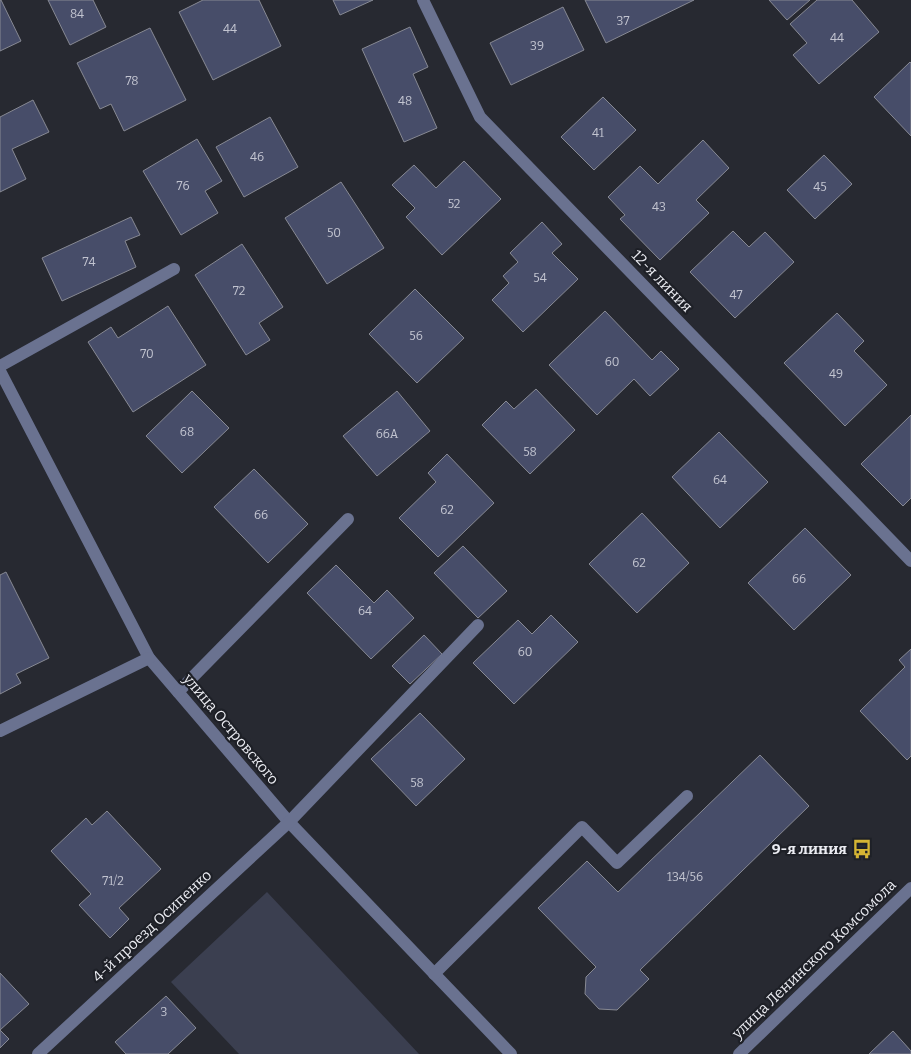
<svg xmlns="http://www.w3.org/2000/svg" width="911" height="1054" font-family="Bitter,serif">
<style>
.green{fill:#3b3f50}
.building{fill:#474d69;stroke:#878993}
.lines{fill:none;stroke-linecap:round;stroke-linejoin:round}
.minor{stroke:#6a7290;stroke-width:12}
.labels{text-anchor:middle;dominant-baseline:central;stroke-width:4.5;stroke-linejoin:round;paint-order:stroke}
.number-label{font-size:12px;fill:#c2c4d0}
.street-label{font-size:15px;fill:#ebecf2;stroke:#1e2027}
.poi-label{font-size:15px;font-weight:bold;fill:#ebecf2;stroke:#1e2027;text-anchor:end}
</style>
<rect width="100%" height="100%" fill="#272931"/>
<!-- green -->
<polygon class="green" points="267,892 419,1054 239,1054 171,982"/>
<!-- building -->
<g class="building">
<polygon points="0,0 1,0 21,41 0,51"/>
<polygon points="48,0 93,0 106,27 70,45"/>
<polygon points="203,0 259,0 281,46 213,80 179,12"/>
<polygon points="333,0 373,0 340,15"/>
<polygon points="585,0 694,0 606,43"/>
<polygon points="769,0 810,0 787,20"/>
<polygon points="817,0 852,0 879,32 819,84 793,55 807,43 790,24"/>
<polygon points="563,7 584,50 511,85 490,43"/>
<polygon points="410,27 428,67 413,74 437,128 404,142 362,49"/>
<polygon points="150,28 186,100 124,131 111,104 100,109 77,63"/>
<polygon points="910,62 911,63 911,136 874,97"/>
<polygon points="603,97 636,130 594,170 561,137"/>
<polygon points="33,100 49,132 12,149 26,179 0,192 0,117"/>
<polygon points="270,117 298,167 244,197 216,147"/>
<polygon points="197,139 222,181 205,191 218,213 181,235 143,171"/>
<polygon points="703,140 729,168 696,200 709,213 660,260 620,219 625,215 608,197 640,166 658,184"/>
<polygon points="824,155 852,184 815,219 787,190"/>
<polygon points="464,161 501,199 442,255 406,217 415,208 392,185 414,165 436,188"/>
<polygon points="341,182 384,248 327,284 285,218"/>
<polygon points="131,217 140,235 125,241 136,267 62,301 42,258"/>
<polygon points="542,222 562,244 552,253 578,279 523,332 492,300 509,283 503,276 518,262 510,253"/>
<polygon points="733,231 749,247 765,232 794,262 735,318 690,272"/>
<polygon points="242,244 283,307 259,323 270,340 246,355 195,275"/>
<polygon points="415,289 464,338 417,383 369,334"/>
<polygon points="168,306 206,365 133,412 88,342 111,327 118,338"/>
<polygon points="605,311 652,360 661,351 679,369 650,396 634,379 597,415 549,365"/>
<polygon points="837,313 864,341 854,351 887,385 845,426 784,363"/>
<polygon points="536,389 575,430 530,474 482,425 506,401 514,409"/>
<polygon points="192,391 229,428 182,473 146,436"/>
<polygon points="397,391 430,431 377,476 343,436"/>
<polygon points="911,415 911,498 903,506 861,464"/>
<polygon points="719,432 768,482 720,528 672,477"/>
<polygon points="447,454 494,503 438,557 399,518 436,482 428,473"/>
<polygon points="254,469 308,524 268,563 214,507"/>
<polygon points="642,513 689,563 637,613 589,564"/>
<polygon points="805,528 851,575 794,630 748,583"/>
<polygon points="463,546 507,591 478,618 434,573"/>
<polygon points="336,565 374,603 387,590 414,618 371,659 307,593"/>
<polygon points="6,572 49,658 16,674 21,683 0,694 0,575"/>
<polygon points="551,615 578,642 514,704 473,663 518,620 532,634"/>
<polygon points="424,635 442,654 410,684 392,666"/>
<polygon points="911,649 911,756 907,760 860,711 905,667 899,660"/>
<polygon points="420,713 465,759 416,806 371,759"/>
<polygon points="760,755 809,806 640,970 649,979 617,1010 599,1009 585,994 586,977 596,967 538,908 587,861 618,892"/>
<polygon points="107,811 161,869 119,908 129,919 110,938 79,905 91,894 51,851 86,818 92,825"/>
<polygon points="0,973 29,1004 0,1030 9,1039 0,1048"/>
<polygon points="166,996 196,1028 168,1054 126,1054 115,1042"/>
<polygon points="893,1031 911,1051 911,1054 869,1054"/>
</g>
<g class="lines">
<!-- minor -->
<g class="minor">
<polyline points="423,0 480,117 911,561"/>
<polyline points="0,366 174,269"/>
<polyline points="0,371 149,658 289,822 511,1054"/>
<polyline points="178,692 348,519"/>
<polyline points="0,731 149,658"/>
<polyline points="434,974 582,827 617,863 687,796"/>
<polyline points="38,1054 289,822 478,625"/>
<polyline points="739,1054 911,888"/>
</g>
</g>
<!-- icons -->
<defs>
<symbol id="bus-bare" viewBox="-9 -9 18 18"><path d="M-5-6H5V4H4V6H2V4H-2V6H-4V4H-5ZM-3.5-4V0h7V-4ZM-3.5 1.2v1.5H-2V1.2ZM2 1.2v1.5H3.5V1.2Z" fill="#d5b534" stroke="#1e2027" stroke-width="2.5" paint-order="stroke"/></symbol>
</defs>
<g fill-rule="evenodd">
<use href="#bus-bare" x="848" y="835" width="28" height="28"/>
</g>
<g class="labels">
<!-- number labels -->
<g class="number-label">
<text x="77" y="14">84</text>
<text x="623" y="21">37</text>
<text x="230" y="29">44</text>
<text x="837" y="38">44</text>
<text x="537" y="46">39</text>
<text x="132" y="81">78</text>
<text x="405" y="101">48</text>
<text x="598" y="133">41</text>
<text x="257" y="157">46</text>
<text x="183" y="186">76</text>
<text x="820" y="187">45</text>
<text x="454" y="204">52</text>
<text x="659" y="207">43</text>
<text x="334" y="233">50</text>
<text x="89" y="262">74</text>
<text x="540" y="278">54</text>
<text x="239" y="291">72</text>
<text x="736" y="295">47</text>
<text x="416" y="336">56</text>
<text x="147" y="354">70</text>
<text x="612" y="362">60</text>
<text x="836" y="374">49</text>
<text x="187" y="432">68</text>
<text x="387" y="434">66А</text>
<text x="530" y="452">58</text>
<text x="720" y="480">64</text>
<text x="447" y="510">62</text>
<text x="261" y="515">66</text>
<text x="639" y="563">62</text>
<text x="799" y="579">66</text>
<text x="365" y="611">64</text>
<text x="525" y="652">60</text>
<text x="417" y="783">58</text>
<text x="685" y="877">134/56</text>
<text x="113" y="881">71/2</text>
<text x="164" y="1012">3</text>
</g>
<!-- street labels -->
<g class="street-label">
<text transform="translate(662 281) rotate(46)">12-я линия</text>
<text transform="translate(231 729) rotate(50)">улица Островского</text>
<text transform="translate(152 926) rotate(-43)">4-й проезд Осипенко</text>
<text transform="translate(814 959) rotate(-44)">улица Ленинского Комсомола</text>
</g>
<!-- poi labels -->
<g class="poi-label">
<text x="847" y="849">9-я линия</text>
</g>
</g>
</svg>
